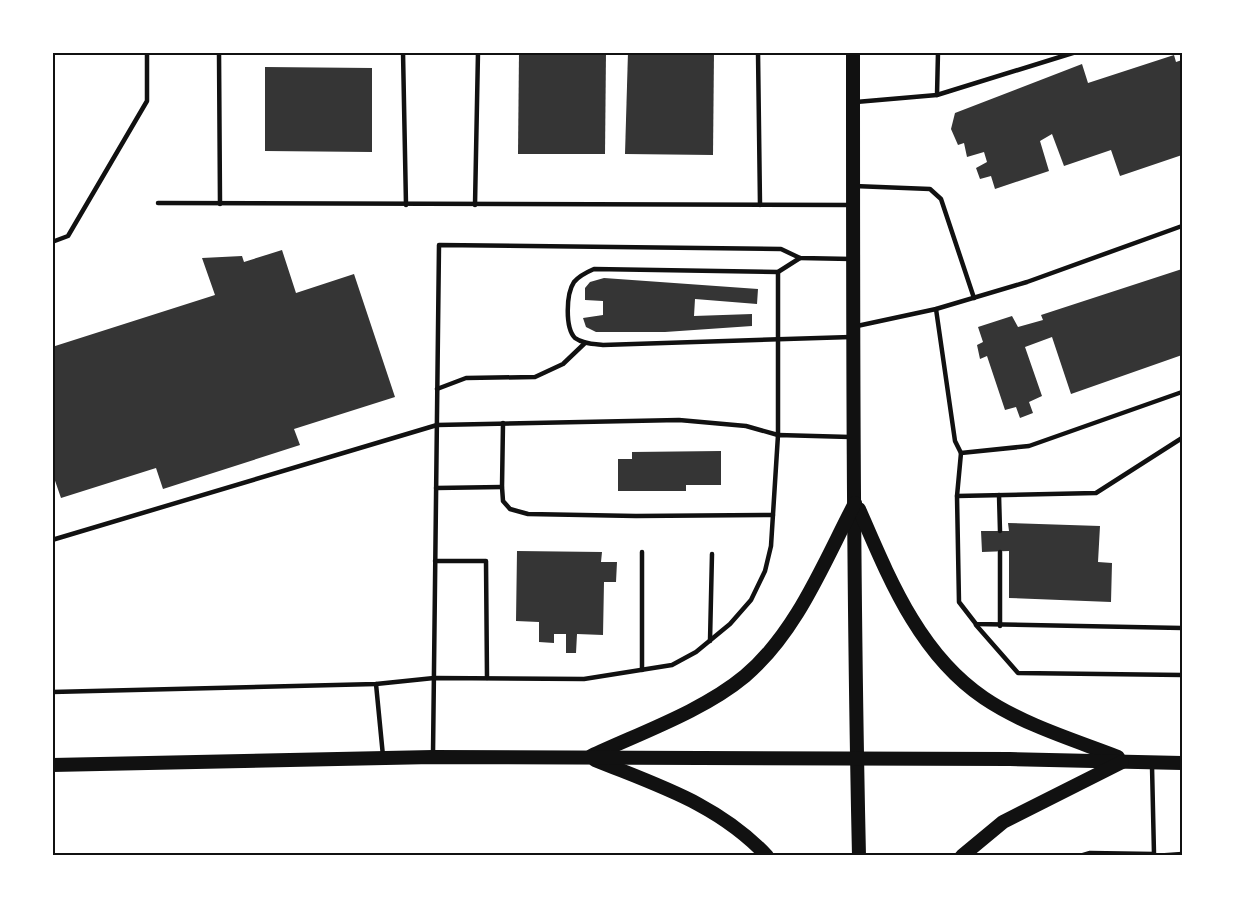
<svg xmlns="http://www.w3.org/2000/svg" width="1235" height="908" font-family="Poppins,sans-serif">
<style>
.building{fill:#353535}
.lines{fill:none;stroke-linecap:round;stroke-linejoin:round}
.service{stroke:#111;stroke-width:4.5}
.primary{stroke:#111;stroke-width:14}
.neatline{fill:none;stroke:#111;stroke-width:2}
</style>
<rect width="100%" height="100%" fill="#fff"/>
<!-- building -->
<g class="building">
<polygon points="519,52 606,52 605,154 518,154"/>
<polygon points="628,52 714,52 713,155 625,154"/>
<polygon points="1174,55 1176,62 1182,60 1182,155 1120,176 1111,150 1064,166 1052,134 1040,141 1049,171 995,189 991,176 980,179 976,168 987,162 984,152 967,157 964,143 958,145 951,129 955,113 1082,64 1088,83"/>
<polygon points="265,67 372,68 372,152 265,151"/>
<polygon points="282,250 296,293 354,274 395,397 294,429 300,445 163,489 156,468 61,498 52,472 52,347 215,295 202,258 242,256 244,262"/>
<polygon points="1182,269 1182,355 1071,394 1052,337 1025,347 1042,396 1029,402 1033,413 1020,418 1016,407 1005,410 987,356 980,359 977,345 983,342 978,327 1012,316 1018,327 1043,320 1041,315"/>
<polygon points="604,278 758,289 757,304 695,299 694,316 752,314 752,326 665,332 596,332 586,327 583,318 603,315 603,301 585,300 585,288 590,282"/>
<polygon points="721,451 721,485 686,485 686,491 618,491 618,459 632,459 632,452"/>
<polygon points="1008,523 1100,526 1098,562 1112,563 1111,602 1009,598 1009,551 982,552 981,531 1009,531"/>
<polygon points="517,551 602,552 601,562 617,562 616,582 604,582 603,635 577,634 576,653 566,653 566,634 554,634 554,643 539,642 539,622 516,621"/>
</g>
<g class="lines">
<!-- service -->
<g class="service">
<polyline points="219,52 220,204"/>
<polyline points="403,52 406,205"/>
<polyline points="758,52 760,205"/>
<polyline points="937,95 1076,52"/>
<polyline points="856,102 937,95 938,52"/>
<polyline points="854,186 930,189 941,199 974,298"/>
<polyline points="158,203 851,205"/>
<polyline points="475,205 478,52"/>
<polyline points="52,242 68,236 147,101 147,52"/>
<path d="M800 258 778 272 594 269C587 272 579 276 574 282 566 294 565 328 575 338 583 344 594 344 603 345L851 337"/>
<polyline points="936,309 955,441 961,453 1029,446 1182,392"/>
<polyline points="857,326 936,309 1027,282 1182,226"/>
<polyline points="437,389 466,378 535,377 563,364 585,343"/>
<polyline points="503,423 502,487 503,501 510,509 528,514 636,516 773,515"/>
<polyline points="961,453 957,496 959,602 976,624 1182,628"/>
<polyline points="436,488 502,487"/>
<polyline points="999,495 1000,531"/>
<polyline points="957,496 1096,493 1182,438"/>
<polyline points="52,540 437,425 679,420 746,426 778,435 778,272"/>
<polyline points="642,552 642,670"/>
<polyline points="435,561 486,561 487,678"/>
<polyline points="976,625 1018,673 1182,675"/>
<polyline points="1000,626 1000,552"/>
<polyline points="710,641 712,554"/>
<polyline points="376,684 383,756"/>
<polyline points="52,692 376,684 434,678 584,679 672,665 696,652 730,624 751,600 765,571 771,546 778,435 850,437"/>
<polyline points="433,754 439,245 781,249 800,258 852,259"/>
<polyline points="1080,856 1090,853 1154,854 1152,766"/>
<polyline points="1154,856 1182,854"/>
</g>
<!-- primary -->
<g class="primary">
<path d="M853 52C853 320 853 588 859 856"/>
<path d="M859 509C889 578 919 654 984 698 1024 725 1074 740 1118 757"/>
<path d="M591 756C640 733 703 711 745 676 797 632 824 562 855 503"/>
<path d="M595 760C659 786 718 804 767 856"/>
<polyline points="52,765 433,757 1010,759 1182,763"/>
<polyline points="962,856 1003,822 1122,762"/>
</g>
</g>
<!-- border -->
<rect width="1235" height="908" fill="none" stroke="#ffffff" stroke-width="108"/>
<rect x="54" y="54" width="1127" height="800" class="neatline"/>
</svg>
